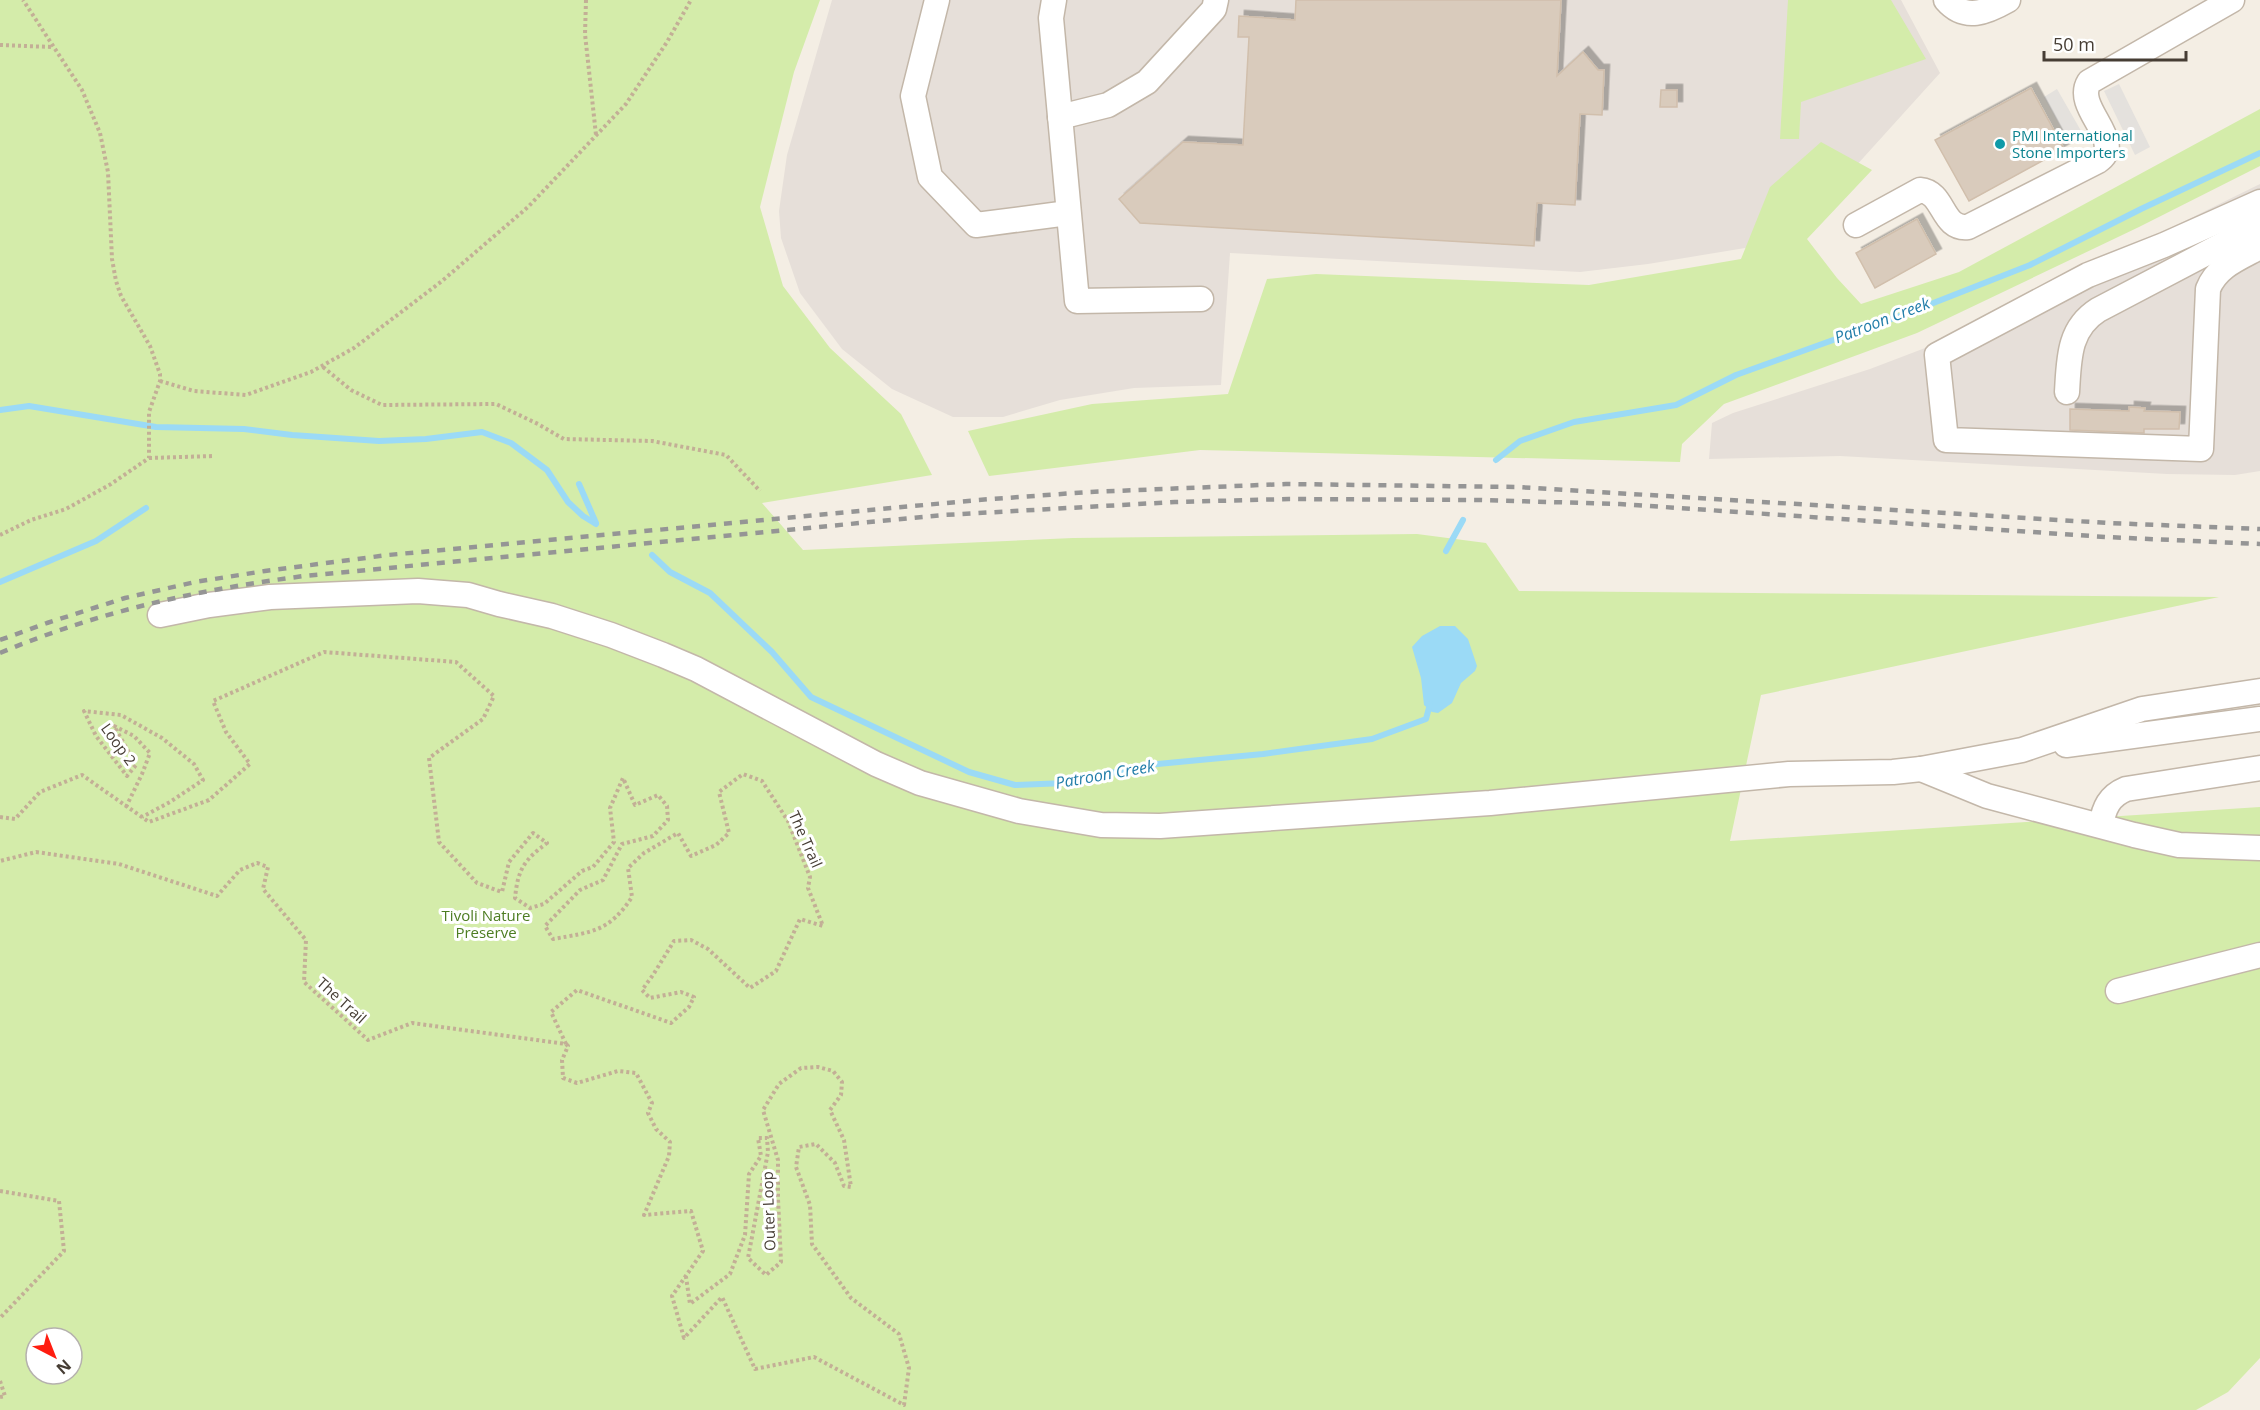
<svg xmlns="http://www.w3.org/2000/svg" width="2260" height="1410" font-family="'Open Sans',sans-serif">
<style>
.industrial{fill:#e6dfd9}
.green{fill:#d4ecaa;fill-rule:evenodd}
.parking{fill:#e4e1dd}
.water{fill:#9bdaf6}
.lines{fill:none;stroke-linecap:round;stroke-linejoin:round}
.stream{stroke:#9bdaf6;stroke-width:6}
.building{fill:#d9cbbc;stroke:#d1bfac;stroke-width:1.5;filter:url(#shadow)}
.minor-casing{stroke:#c3b7a9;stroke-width:27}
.path{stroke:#c3af96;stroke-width:4;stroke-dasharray:3 3;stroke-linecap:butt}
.minor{stroke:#fff;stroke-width:24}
.rail{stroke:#959595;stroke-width:4.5;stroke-dasharray:8 8;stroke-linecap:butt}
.culture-dot{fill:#0f9aa8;stroke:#fff;stroke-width:2}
.labels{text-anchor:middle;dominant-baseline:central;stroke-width:6;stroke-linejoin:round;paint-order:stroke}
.culture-label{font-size:15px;fill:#0d838f;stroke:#fff;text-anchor:start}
.street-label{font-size:15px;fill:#463d34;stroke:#fff}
.park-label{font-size:15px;fill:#4d7d22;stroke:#fff}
.water-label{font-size:16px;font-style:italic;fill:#237ea9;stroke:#fff}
</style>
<defs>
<filter id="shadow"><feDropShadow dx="5.5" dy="-5.5" stdDeviation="0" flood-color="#0004"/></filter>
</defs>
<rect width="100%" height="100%" fill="#f4eee4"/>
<!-- industrial -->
<g class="industrial">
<polygon points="832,0 1901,0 1940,73 1845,178 1767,240 1745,248 1648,264 1580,272 1230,253 1221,385 1134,388 1060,400 1003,417 953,417 892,389 842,349 800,293 781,238 779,211 787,155"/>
<polygon points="2260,184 2260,471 2235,475 2167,474 1840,456 1709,459 1712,423 1733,413 1870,369 1933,345"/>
</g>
<!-- green -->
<g class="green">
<path d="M0 0H820L794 72 760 207 783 286 830 348 901 414 932 475 762 503 803 550 1073 538 1417 534 1486 543 1519 591 2219 597 1761 695 1730 841 2260 807V1358L2228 1392 2196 1410H0ZM36 1338H72V1374H36Z"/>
<polygon points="1788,0 1891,0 1926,59 1801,102 1799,139 1780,139"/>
<polygon points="2260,109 2260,166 2139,227 1917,333 1724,404 1682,444 1680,462 1200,450 989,476 968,431 1092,404 1228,394 1267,279 1316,274 1589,285 1741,259 1770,187 1821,142 1872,170 1807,239 1837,278 1861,304 1959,272"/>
</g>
<!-- parking -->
<g class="parking">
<polygon points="2119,84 2150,147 2135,155 2104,91"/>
<polygon points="2057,89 2084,136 2070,144 2044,97"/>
</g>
<!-- water -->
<polygon class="water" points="1440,626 1455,626 1468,639 1477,666 1475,671 1461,683 1452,703 1438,713 1432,712 1424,705 1421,678 1412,647 1422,636"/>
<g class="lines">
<!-- stream -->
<g class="stream">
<polyline points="0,410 29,406 156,427 244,429 292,435 379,441 426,439 482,432 511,443 547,470 568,502 583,516 596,524"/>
<polyline points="1496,460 1520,441 1574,422 1676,405 1736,375 1908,313 2030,265 2141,209 2260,153"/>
<polyline points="579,484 596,523"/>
<polyline points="1446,551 1463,520"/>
<polyline points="652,555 670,572 710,593 772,652 811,697 969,772 1015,785 1066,783 1147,765 1263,754 1372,739 1426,719 1430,704"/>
<polyline points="0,582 96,541 146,508"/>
</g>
</g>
<!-- building -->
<g class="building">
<polygon points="1296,0 1561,0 1557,76 1583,52 1598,70 1604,70 1602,115 1580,114 1575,205 1537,203 1534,246 1140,223 1119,199 1183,142 1243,145 1249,37 1238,37 1239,16 1295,20"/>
<polygon points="2031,88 2064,149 1969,201 1935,140"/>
<polygon points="1661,90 1677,90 1677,107 1660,107"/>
<polygon points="1917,219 1936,254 1875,288 1856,253"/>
<polygon points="2129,407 2145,408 2144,411 2180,412 2179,429 2144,429 2144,433 2070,430 2070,409 2129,411"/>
</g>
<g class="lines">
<defs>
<g id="minor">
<polyline points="937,0 913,96 930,177 976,225 1068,213"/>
<polyline points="1054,0 1051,18 1077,301 1201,299"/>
<path d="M1946 0C1965 22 1987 12 2008 0"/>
<polyline points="1060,117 1108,105 1147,82 1214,9 1216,0"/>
<path d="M2260 202 2164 245 2088 275 1937 355 1946 440 2201 449 2208 289C2217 266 2240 258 2260 247"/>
<path d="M1856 225 1920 190C1945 192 1941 230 1968 227L2098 161C2127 141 2073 108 2089 82L2232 0"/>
<path d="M2067 392C2069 360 2068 329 2098 310L2260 225"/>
<polyline points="160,615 209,605 270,597 418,591 468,595 499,604 552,616 611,635 663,655 696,669 876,764 920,783 1019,811 1101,825 1160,826 1217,822 1490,803 1789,774 1893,772 1921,769 2022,750 2142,709 2260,691"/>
<polyline points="2066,745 2260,719"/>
<polyline points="1921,769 1987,796 2134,835 2179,845 2260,848"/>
<path d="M2101 825C2104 808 2109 796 2126 789L2260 768"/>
<polyline points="2118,991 2260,955"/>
</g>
</defs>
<!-- minor casing -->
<use href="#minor" class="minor-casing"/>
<!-- path -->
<g class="path">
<polyline points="586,0 585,34 596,135"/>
<polyline points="0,45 52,47"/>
<polyline points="323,367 351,390 382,405 496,404 538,424 564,439 652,441 726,455 760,491"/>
<polyline points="160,381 194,391 246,395 311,372 354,348 442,281 528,207 626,104 667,42 691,0"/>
<polyline points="149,458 214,456"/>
<polyline points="0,535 31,520 66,509 111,484 149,458 149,412 160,381 160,374 150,346 121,296 116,281 112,259 108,172 100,133 82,90 23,0"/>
<polyline points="126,807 142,774 150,753 134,736 114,726 136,765 127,776 96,736 84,711 121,715 162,738 194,764 203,780 170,802 142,817"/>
<path d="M0 817 15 819 40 792 82 775 149 822 209 800 250 764 226 732 213 701 324 652 456 662 494 696 483 719 429 758 439 842 477 883 502 892 509 862 533 833 547 843C524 860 518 869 515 898L530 908 544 904 582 871 593 867 614 842 610 808 623 778 635 805 658 795 667 806 668 820 653 836 622 844 603 880 580 890 545 926 553 939C592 932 609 932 632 897L628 868 644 853 678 833 691 856 716 845 729 833 719 792 743 774 762 781 788 821 810 877 808 888 823 926 800 919 776 971 750 988 708 949 691 940 674 941 653 975 642 990 650 998 681 992 694 997 689 1007 671 1023 577 990 551 1012 566 1044 412 1023 368 1040 304 982 306 940 263 889 268 867 257 863 240 870 217 896 119 864 36 852 0 861"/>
<polyline points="566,1044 568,1046 562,1060 563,1078 577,1083 618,1071 636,1073 652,1103 648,1113 656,1129 670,1142 669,1156 644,1215 691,1211 703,1251 672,1296 684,1338 722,1297 755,1369 814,1357 904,1405 909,1368 899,1334 851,1298 812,1244 810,1205 796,1167 799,1147 816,1144 835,1163 844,1186 851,1187 844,1140 830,1110 841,1095 842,1082 833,1071 818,1067 801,1068 779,1084 763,1110 778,1160 778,1199 781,1262 766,1275 748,1258 768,1152 767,1138 758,1138 761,1156 749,1174 745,1235 730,1274 690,1304 686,1277"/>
<polyline points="0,1191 59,1201 64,1251 0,1318"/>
<polyline points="0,1381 5,1396 0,1397"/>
</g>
<!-- minor -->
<use href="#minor" class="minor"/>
<!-- rail -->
<g class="rail">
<polyline points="0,640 47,623 125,598 195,582 265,571 388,555 978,500 1089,492 1286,484 1517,487 2108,523 2260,529"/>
<path d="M0 653C100 611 197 590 304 576L944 515 1175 502 1289 499 1478 500 1620 504 2106 537 2260 544"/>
</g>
</g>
<!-- markers -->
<circle class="culture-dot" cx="2000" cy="144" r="6"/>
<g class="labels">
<!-- culture labels -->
<g class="culture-label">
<text x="2012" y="135">PMI International<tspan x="2012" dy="17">Stone Importers</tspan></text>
</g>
<!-- street labels -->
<g class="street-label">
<text transform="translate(119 744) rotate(54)">Loop 2</text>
<text transform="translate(806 839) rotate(66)">The Trail</text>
<text transform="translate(342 1000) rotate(42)">The Trail</text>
<text transform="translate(768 1211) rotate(-92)">Outer Loop</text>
</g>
<!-- park labels -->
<g class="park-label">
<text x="486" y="915">Tivoli Nature<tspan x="486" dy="17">Preserve</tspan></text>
</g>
<!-- water labels -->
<g class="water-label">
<text transform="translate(1882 320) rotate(-21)">Patroon Creek</text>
<text transform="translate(1105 774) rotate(-10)">Patroon Creek</text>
</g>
</g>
<!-- north arrow -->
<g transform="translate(54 1356) rotate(138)"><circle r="28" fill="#ffffff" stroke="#b5b1ae" stroke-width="1.5"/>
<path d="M0-4.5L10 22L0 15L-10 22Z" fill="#ff1d10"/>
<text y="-9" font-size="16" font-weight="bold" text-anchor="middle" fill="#463d34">N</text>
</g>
<!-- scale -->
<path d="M2044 51v9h142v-9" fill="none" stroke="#463d34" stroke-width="3"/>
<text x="2053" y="51" font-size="18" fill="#463d34" stroke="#ffffff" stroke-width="4.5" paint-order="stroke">50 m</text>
</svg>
